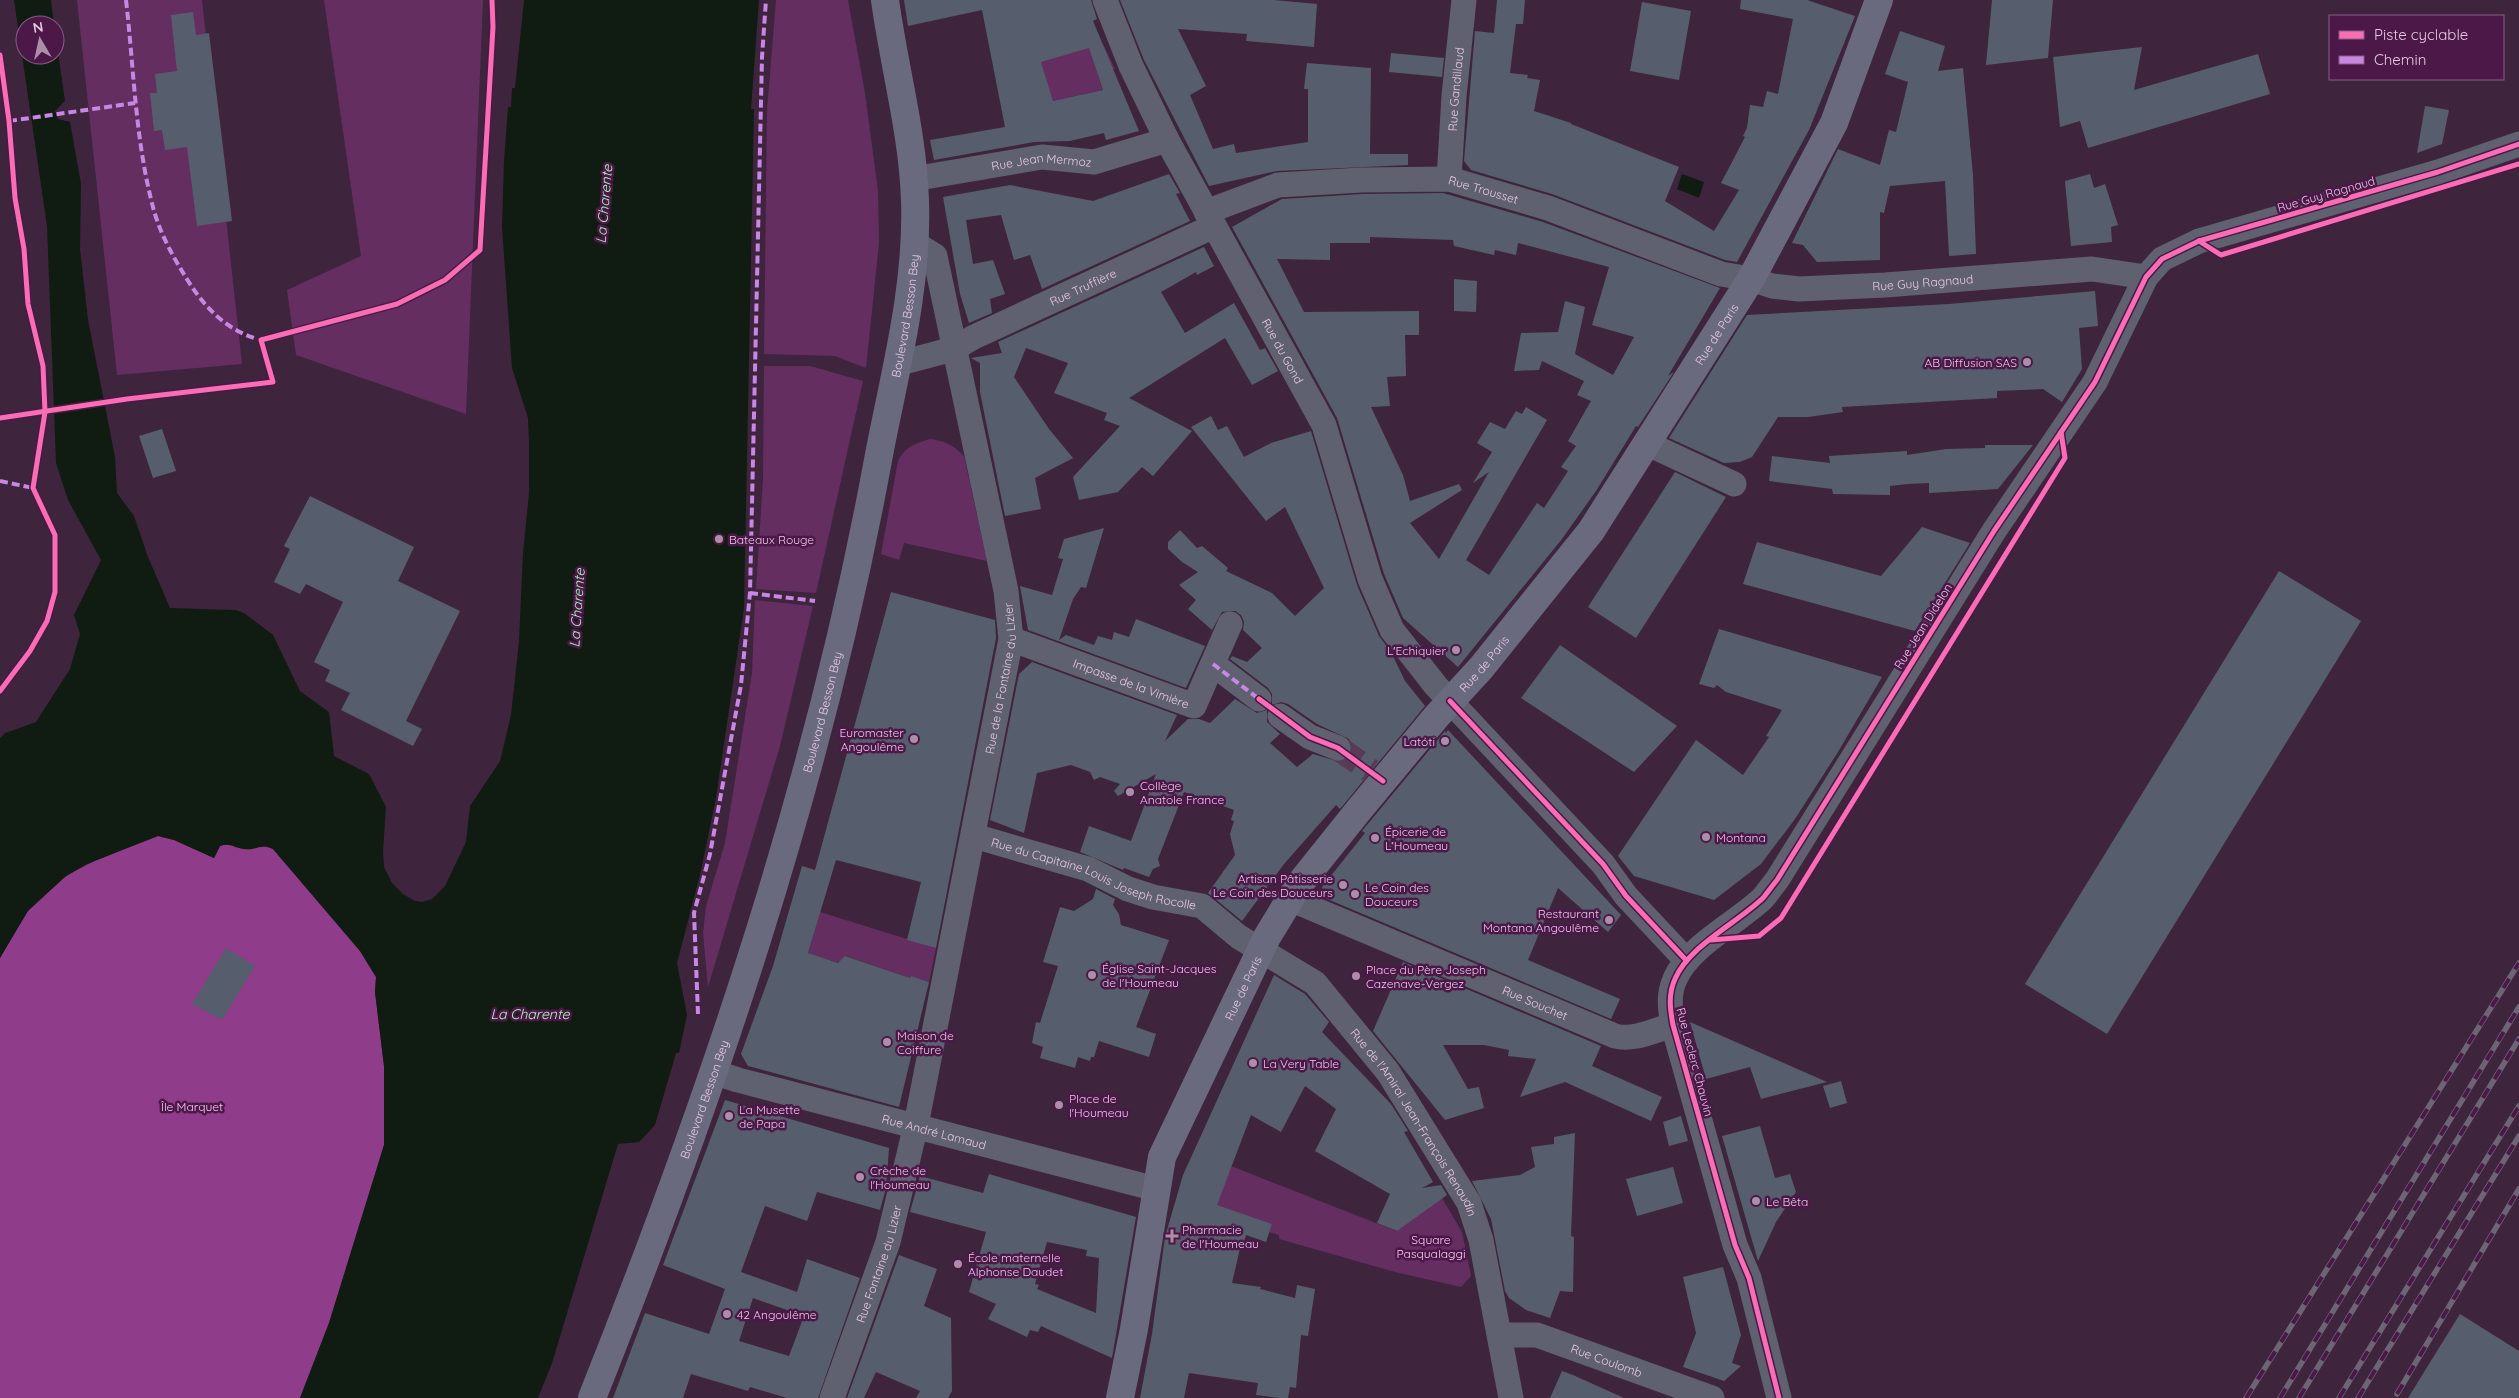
<svg xmlns="http://www.w3.org/2000/svg" width="2519" height="1398" font-family="Quicksand,sans-serif">
<style>
.green{fill:#642e61}
.forest{fill:#8f3c8a}
.water{fill:#101b12}
.building{fill:#565e6d;fill-rule:evenodd}
.lines{fill:none;stroke-linecap:round;stroke-linejoin:round}
.street-tunnel{stroke:#583c57;stroke-width:25;stroke-dasharray:25 12;stroke-linecap:butt}
.street{stroke:#5f6070;stroke-width:25}
.secondary{stroke:#696a7e;stroke-width:28}
.rail-casing{stroke:#6b6575;stroke-width:5.5}
.rail{stroke:#4b1848;stroke-width:4;stroke-dasharray:11;stroke-linecap:butt}
.quiet{stroke:#c787e3;stroke-width:4;stroke-dasharray:8 4;stroke-linecap:butt}
.cycleway-casing{stroke:#4b1848;stroke-width:8}
.cycleway{stroke:#f96db3;stroke-width:5}
.poi-dot{fill:#ac8ea9;stroke:#4b1848;stroke-width:2}
.labels{text-anchor:middle;dominant-baseline:central;stroke-width:5;stroke-linejoin:round;paint-order:stroke}
.street-label{font-size:12px;fill:#e7c7e3;stroke:#4b1848}
.poi-label{font-size:12px;fill:#e7c7e3;stroke:#4b1848;text-anchor:start}
.park-label{font-size:12px;fill:#fbccf6;stroke:#4b1848}
.water-label{font-size:14px;font-style:italic;fill:#abf9ba;stroke:#4b1848}
</style>
<rect width="100%" height="100%" fill="#3f243e"/>
<!-- green -->
<g class="green">
<polygon points="77,0 202,0 242,364 117,375"/>
<polygon points="324,0 483,0 466,414 296,355 287,290 361,256"/>
<polygon points="776,0 848,0 865,93 878,191 879,243 866,368 835,356 764,354 767,111"/>
<polygon points="1029,25 1073,52 1103,44 1115,69 1098,76 1103,90 1053,101"/>
<polygon points="764,366 810,366 863,381 816,593 756,589 763,479"/>
<path d="M930 439C945 441 953 445 964 456L987 561 904 543 899 560 881 554 898 461C906 446 914 444 930 439Z"/>
<polygon points="755,600 813,606 780,746 708,987 703,933 706,906 725,843 752,673"/>
<polygon points="820,912 936,948 929,982 911,976 910,978 846,956 841,964 830,960 828,968 806,961"/>
<polygon points="1231,1166 1396,1231 1442,1198 1462,1232 1471,1276 1461,1287 1395,1272 1279,1239 1279,1235 1269,1232 1272,1224 1248,1216 1214,1211"/>
</g>
<!-- forest -->
<path class="forest" d="M158 836 174 840 214 858 220 846C232 841 248 850 265 845L273 849 360 951 376 977 375 992 384 1066V1145L329 1323 300 1398H0V958C9 943 17 927 27 912 57 870 112 854 158 836Z"/>
<!-- water -->
<g class="water">
<path d="M14 0H51L54 25H25V55H55V31L65 101 55 111 58 119 70 122 81 184 80 249 88 320 115 457 117 493 134 516 148 557 170 608 236 610 244 613 273 635 300 691 329 712 334 756 369 774 386 807 383 851 384 867 392 883 403 894 415 901 422 902 432 899 445 886 466 842 470 806 500 761 511 715 519 641 523 553 529 493V443L528 418 512 368 502 227 504 161 508 107H511L512 88H515L524 0H759L751 109H754L744 608 716 798 700 875 677 963 687 1015 679 1053H676L655 1125 639 1142 618 1144 552 1363 538 1398H300L329 1323 384 1145V1066L375 992 376 977 360 951 273 849C260 843 256 851 244 849 235 848 229 842 220 846L214 858 174 840 158 836 87 864 66 876 28 911 0 958V738L5 733 36 722 70 669 80 634 74 615 101 560 68 500 56 463 47 226Z"/>
<polygon points="1682,174 1704,182 1699,198 1677,189"/>
</g>
<!-- building -->
<g class="building">
<path d="M904 0H1091L1097 19 1093 21 1139 131 1106 140 1104 133 1070 141 1034 142 934 160 930 140 1005 127 982 10 908 26ZM1089 48 1103 90 1053 101 1041 62Z"/>
<polygon points="1120,0 1274,0 1317,4 1314,47 1246,41 1247,34 1178,29 1206,86 1190,95 1213,149 1234,144 1236,153 1308,142 1308,89 1304,89 1307,63 1371,68 1370,154 1408,154 1408,165 1277,171 1209,186 1144,60"/>
<polygon points="1497,0 1525,0 1523,24 1516,24 1510,73 1528,75 1527,78 1540,80 1534,111 1571,123 1571,124 1679,167 1665,201 1714,231 1739,190 1721,183 1745,137 1743,136 1747,128 1750,105 1763,107 1767,91 1778,94 1793,19 1740,9 1741,0 1807,0 1855,16 1809,130 1737,262 1725,260 1552,194 1471,170 1464,161 1475,31 1494,33"/>
<polygon points="1992,0 2053,0 2048,58 1986,65"/>
<polygon points="1642,2 1691,11 1679,80 1630,71"/>
<polygon points="193,12 196,35 209,33 232,221 197,226 187,147 165,150 162,130 154,131 150,93 157,93 155,74 177,71 171,15"/>
<polygon points="1900,31 1945,46 1938,71 1963,68 1973,175 1976,254 1949,256 1945,181 1890,186 1884,213 1880,212 1880,260 1817,262 1803,245 1792,243 1838,149 1880,165 1889,130 1896,132 1908,82 1885,74"/>
<polygon points="2142,47 2134,90 2258,54 2270,94 2088,148 2080,121 2060,127 2053,57"/>
<polygon points="1391,53 1444,58 1442,77 1389,72"/>
<polygon points="2425,106 2449,110 2442,144 2417,153"/>
<polygon points="1169,174 1180,193 1176,194 1190,221 1042,289 1030,255 1014,260 1001,215 966,220 973,264 993,260 1005,294 990,299 992,313 969,323 960,294 943,197 1010,185 1093,201"/>
<polygon points="2090,174 2094,188 2105,184 2118,225 2111,227 2112,242 2071,246 2065,181"/>
<path d="M1443 193 1543 222 1720 288 1668 376 1674 372 1638 427 1636 426 1596 491 1562 539 1458 667 1403 618 1384 574 1337 418 1232 227 1282 199 1362 194ZM1370 237 1453 240 1454 246 1494 255 1495 250 1516 255 1518 243 1609 267 1592 325 1634 337 1613 375 1575 354 1585 307 1565 301 1558 332 1521 333 1514 371 1539 370 1542 361 1584 381 1577 395 1591 401 1568 441 1576 446 1561 467 1568 471 1544 508 1537 503 1489 575 1466 560 1547 420 1526 407 1522 414 1516 411 1505 429 1490 422 1477 443 1492 452 1473 483 1489 472 1439 559 1410 523 1462 490 1459 484 1410 501 1403 475 1371 407 1390 406 1387 377 1406 376 1405 335H1419V311L1304 312 1277 259 1330 260V243H1370Z"/>
<polygon points="1204,247 1214,266 1197,275 1196,272 1161,292 1185,333 1234,303 1260,350 1265,348 1278,371 1252,385 1225,338 1129,398 1192,431 1153,476 1142,467 1118,492 1079,500 1073,477 1120,426 1104,420 1107,413 1054,393 1068,363 1026,348 1014,377 1049,429 1073,458 1035,478 1041,509 1005,516 980,392 980,363 971,358 1002,353 998,342"/>
<polygon points="1454,279 1477,281 1476,312 1454,311"/>
<polygon points="2095,291 2098,326 2079,328 2082,369 2062,402 2043,389 1997,391 1997,398 1842,407 1843,412 1808,417 1778,417 1752,457 1740,462 1724,463 1669,438 1747,315 1949,304"/>
<polygon points="1211,416 1218,430 1227,426 1244,457 1271,443 1311,431 1357,585 1379,636 1391,652 1405,681 1425,706 1340,809 1336,805 1284,864 1242,921 1208,893 1235,855 1230,834 1234,821 1231,820 1234,810 1184,792 1158,859 1160,866 1153,869 1149,877 1124,868 1123,870 1080,852 1089,826 1131,841 1156,774 1118,796 1114,791 1120,784 1100,777 1094,780 1090,772 1071,765 1037,773 1024,833 990,820 1019,674 1032,662 1177,715 1165,741 1188,719 1199,719 1210,723 1235,699 1257,713 1267,710 1267,722 1280,734 1270,743 1297,767 1313,754 1340,762 1347,760 1351,754 1352,746 1349,739 1317,724 1288,704 1281,702 1272,705 1272,694 1268,688 1230,659 1232,656 1247,662 1262,648 1243,630 1244,622 1241,615 1235,611 1222,612 1212,630 1188,609 1196,600 1179,585 1198,572 1182,562 1168,549 1168,542 1180,530 1197,548 1202,546 1228,568 1226,571 1272,593 1295,616 1324,588 1285,507 1266,521 1191,427"/>
<polygon points="162,429 176,471 153,478 139,436"/>
<polygon points="1985,445 2033,445 1998,489 1929,493 1929,483 1908,484 1890,486 1890,495 1833,494 1832,489 1769,481 1772,456 1830,463 1829,456 1907,451 1907,455 1946,449 1985,448"/>
<polygon points="1675,472 1726,497 1636,638 1588,607"/>
<polygon points="310,496 414,547 398,581 460,611 406,721 422,729 413,746 341,710 350,693 325,681 330,670 314,662 343,602 306,584 300,594 274,582 290,549 284,546"/>
<polygon points="1922,527 1970,543 1915,631 1743,584 1757,542 1881,576"/>
<polygon points="1104,528 1086,588 1081,587 1073,599 1059,640 1066,635 1094,645 1098,636 1112,640 1114,632 1129,637 1136,619 1205,646 1186,688 1028,630 1020,586 1052,595 1063,559 1058,558 1064,539"/>
<polygon points="2279,571 2361,621 2107,1034 2025,984"/>
<polygon points="891,592 995,620 996,638 936,948 907,940 921,882 836,860 808,953 838,963 845,956 910,978 911,976 929,982 899,1107 748,1066 741,1054 773,966 802,866 815,870"/>
<polygon points="1719,629 1882,677 1838,752 1795,819 1761,864 1714,900 1634,876 1618,856 1696,740 1743,775 1769,737 1766,736 1782,710 1726,692 1717,685 1714,688 1699,684"/>
<polygon points="1560,645 1677,726 1634,772 1521,698"/>
<polygon points="1448,730 1621,915 1608,932 1558,888 1528,960 1620,999 1611,1019 1325,898 1322,887 1365,833 1362,831 1445,731 1446,733"/>
<polygon points="1096,889 1115,899 1113,905 1119,914 1121,925 1169,940 1136,1027 1156,1034 1149,1057 1099,1041 1094,1057 1091,1057 1090,1061 1078,1057 1075,1068 1040,1058 1043,1047 1032,1043 1036,1022 1040,1023 1058,966 1043,962 1060,907 1074,911 1093,899"/>
<polygon points="226,948 255,966 222,1020 192,1004"/>
<polygon points="1403,962 1601,1046 1592,1066 1662,1097 1651,1121 1565,1082 1520,1097 1536,1059 1508,1056 1509,1050 1484,1045 1443,1045 1468,1089 1479,1087 1484,1108 1445,1120 1373,1031"/>
<polygon points="1274,975 1305,994 1329,1022 1322,1032 1391,1104 1408,1131 1404,1132 1433,1182 1422,1188 1441,1185 1447,1195 1397,1231 1377,1223 1390,1194 1315,1151 1336,1109 1305,1086 1281,1132 1251,1115 1217,1205 1272,1224 1266,1242 1246,1235 1243,1245 1241,1244 1232,1283 1261,1287 1260,1289 1295,1298 1297,1285 1315,1289 1308,1336 1301,1335 1296,1388 1290,1387 1288,1398 1279,1398 1256,1395 1258,1383 1189,1373 1184,1398 1140,1398 1152,1334 1165,1237 1183,1175"/>
<polygon points="1690,1022 1777,1060 1827,1082 1761,1099 1750,1067 1706,1079"/>
<polygon points="1841,1081 1847,1103 1830,1108 1823,1086"/>
<path d="M725 1100 889 1148 886 1188 880 1210 817 1192 807 1221 765 1206 741 1272 797 1292 807 1259 860 1278 818 1398H787L750 1387 748 1391 691 1374 683 1398H613L645 1313 709 1334 725 1289 663 1265ZM753 1298 804 1316 789 1356 739 1341Z"/>
<polygon points="1681,1116 1688,1141 1669,1146 1663,1122"/>
<polygon points="1760,1126 1775,1178 1790,1174 1796,1192 1776,1222 1758,1261 1722,1136"/>
<polygon points="1575,1133 1571,1236 1574,1237 1573,1292 1560,1291 1550,1318 1526,1310 1509,1298 1505,1291 1491,1219 1472,1181 1520,1175 1535,1167 1531,1147 1554,1144 1554,1137"/>
<polygon points="1673,1167 1683,1203 1637,1216 1626,1179"/>
<path d="M989 1174 1136 1217 1112 1358 1041 1326 1038 1332 1030 1330 1027 1337 988 1319 996 1304 969 1292 986 1232 910 1212 920 1176 983 1193ZM1047 1242 1087 1250 1086 1256 1099 1258 1096 1313 1037 1289 1039 1285 1035 1284Z"/>
<polygon points="899,1255 937,1269 924,1306 951,1318 952,1391 948,1398 916,1398 920,1391 876,1372 864,1398 847,1398"/>
<polygon points="1723,1267 1741,1335 1732,1363 1741,1366 1724,1381 1683,1367 1696,1333 1683,1277"/>
<polygon points="2460,1314 2519,1351 2519,1398 2408,1398"/>
<polygon points="1562,1371 1573,1375 1624,1398 1550,1398"/>
</g>
<g class="lines">
<!-- street-tunnel -->
<polyline class="street-tunnel" points="1338,748 1371,771"/>
<!-- street -->
<g class="street">
<path id="s1" d="M1105 0 1131 66 1167 140 1324 425 1370 579 1392 630 1436 686 1603 864 1626 896 1686 960"/>
<path id="s2" d="M913 179 1042 157 1094 162 1167 140"/>
<path id="s3" d="M1449 179 1454 96 1464 0"/>
<path id="s4" d="M1206 212 1278 185 1361 180 1449 179 1548 208 1721 274 1751 279 1772 286 1799 289 1885 285 2092 269 2146 277"/>
<path id="s5" d="M897 364 953 349 974 337 1214 226"/>
<polyline points="1648,444 1734,484"/>
<path id="s6" d="M1011 639 1194 706 1230 624"/>
<polyline points="1213,664 1259,699"/>
<polyline points="1280,716 1310,737 1338,748"/>
<path id="s7" d="M974 836 1088 869 1128 889 1153 897 1202 906 1239 937 1315 983 1388 1072 1469 1203 1481 1240 1511 1398"/>
<path id="s8" d="M1290 899 1615 1036C1634 1041 1655 1030 1673 1025"/>
<path id="s9" d="M713 1072 738 1080 1156 1189"/>
<path id="s10" d="M1500 1335H1537L1712 1398"/>
<path id="s11" d="M832 1398 888 1242 916 1125 1011 639 1006 591 935 256 914 243"/>
<path d="M1779 1398 1749 1278 1735 1245 1673 1025C1670 1009 1668 994 1675 979 1689 946 1737 923 1763 898 1768 892 1772 886 1777 880L1994 531 2095 382 2146 277 2162 259 2199 241 2438 172 2519 144"/>
</g>
<!-- secondary -->
<g class="secondary">
<path id="s12" d="M592 1398C713 1094 819 782 878 460 894 375 918 289 915 201 913 133 894 67 885 0"/>
<path id="s13" d="M1120 1398 1134 1329 1162 1157 1267 937 1298 886 1358 811 1436 717 1481 668 1591 531 1751 279 1834 123 1879 0"/>
</g>
<defs>
<g id="rail">
<polyline points="2397,1394 2519,1189"/>
<polyline points="2246,1398 2519,963"/>
<polyline points="2280,1398 2519,1007"/>
<polyline points="2299,1398 2519,1039"/>
<polyline points="2339,1398 2519,1106"/>
<polyline points="2358,1398 2519,1136"/>
</g>
</defs>
<!-- rail casing -->
<use href="#rail" class="rail-casing"/>
<!-- rail -->
<use href="#rail" class="rail"/>
<!-- quiet -->
<g class="quiet">
<path d="M126 0C134 69 135 139 153 207 159 231 172 255 185 276 203 306 226 331 261 340"/>
<polyline points="9,121 135,103"/>
<polyline points="0,481 33,488"/>
<polyline points="750,593 815,601"/>
<polyline points="1213,664 1263,702"/>
<polyline points="698,1014 694,913 710,854 741,685 750,593 762,57 766,0"/>
</g>
<defs>
<g id="cycleway">
<polyline points="0,55 9,121 15,198 24,249 28,304 43,366 45,412 33,488 55,535 55,592 47,621 30,651 0,691"/>
<polyline points="2199,241 2221,255 2519,164"/>
<polyline points="0,418 127,399 273,382 261,340 397,304 445,280 480,250 493,27 492,0"/>
<polyline points="1259,699 1310,737 1338,748 1383,781"/>
<polyline points="1450,701 1603,864 1626,896 1686,960"/>
<polyline points="1711,940 1759,936 1781,918 2065,458 2061,432"/>
<path d="M1779 1398 1749 1278 1735 1245 1673 1025C1670 1009 1668 994 1675 979 1689 946 1737 923 1763 898 1768 892 1772 886 1777 880L1994 531 2095 382 2146 277 2162 259 2199 241 2438 172 2519 144"/>
</g>
</defs>
<!-- cycleway casing -->
<use href="#cycleway" class="cycleway-casing"/>
<!-- cycleway -->
<use href="#cycleway" class="cycleway"/>
</g>
<!-- markers -->
<g class="poi-dot">
<circle cx="2027" cy="362" r="5"/>
<circle cx="719" cy="539" r="5"/>
<circle cx="1456" cy="650" r="5"/>
<circle cx="914" cy="739" r="5"/>
<circle cx="1445" cy="741" r="5"/>
<circle cx="1130" cy="792" r="5"/>
<circle cx="1706" cy="837" r="5"/>
<circle cx="1375" cy="838" r="5"/>
<circle cx="1343" cy="885" r="5"/>
<circle cx="1355" cy="894" r="5"/>
<circle cx="1609" cy="920" r="5"/>
<circle cx="1092" cy="975" r="5"/>
<circle cx="1356" cy="976" r="5"/>
<circle cx="887" cy="1042" r="5"/>
<circle cx="1253" cy="1063" r="5"/>
<circle cx="1059" cy="1105" r="5"/>
<circle cx="729" cy="1116" r="5"/>
<circle cx="860" cy="1177" r="5"/>
<circle cx="1756" cy="1201" r="5"/>
<path d="M1169.5 1228.5h5v5h5v5h-5v5h-5v-5h-5v-5h5z"/>
<circle cx="958" cy="1264" r="5"/>
<circle cx="727" cy="1314" r="5"/>
</g>
<g class="labels">
<!-- street labels -->
<g class="street-label">
<text stroke="none"><textPath href="#s3" startOffset="90">Rue Gandillaud</textPath></text>
<text stroke="none"><textPath href="#s2" startOffset="130">Rue Jean Mermoz</textPath></text>
<text stroke="none"><textPath href="#s4" startOffset="284">Rue Trousset</textPath></text>
<text transform="translate(2326 194) rotate(-16)">Rue Guy Ragnaud</text>
<text stroke="none"><textPath href="#s4" startOffset="740">Rue Guy Ragnaud</textPath></text>
<text stroke="none"><textPath href="#s5" startOffset="202">Rue Truffière</textPath></text>
<text stroke="none"><textPath href="#s12" startOffset="1129">Boulevard Besson Bey</textPath></text>
<text stroke="none"><textPath href="#s13" startOffset="1242">Rue de Paris</textPath></text>
<text stroke="none"><textPath href="#s1" startOffset="394">Rue du Gond</textPath></text>
<text transform="translate(1923 626) rotate(-58)">Rue Jean Didelon</text>
<text stroke="none"><textPath href="#s13" startOffset="838">Rue de Paris</textPath></text>
<text stroke="none"><textPath href="#s11" startOffset="741">Rue de la Fontaine du Lizier</textPath></text>
<text stroke="none"><textPath href="#s6" startOffset="128">Impasse de la Vimière</textPath></text>
<text stroke="none"><textPath href="#s12" startOffset="724">Boulevard Besson Bey</textPath></text>
<text stroke="none"><textPath href="#s7" startOffset="126">Rue du Capitaine Louis Joseph Rocolle</textPath></text>
<text stroke="none"><textPath href="#s13" startOffset="432">Rue de Paris</textPath></text>
<text stroke="none"><textPath href="#s8" startOffset="266">Rue Souchet</textPath></text>
<text transform="translate(1695 1062) rotate(75)">Rue Leclerc Chauvin</text>
<text stroke="none"><textPath href="#s12" startOffset="319">Boulevard Besson Bey</textPath></text>
<text stroke="none"><textPath href="#s7" startOffset="548">Rue de l'Amiral Jean-François Renaudin</textPath></text>
<text stroke="none"><textPath href="#s9" startOffset="229">Rue André Lamaud</textPath></text>
<text stroke="none"><textPath href="#s11" startOffset="142">Rue Fontaine du Lizier</textPath></text>
<text stroke="none"><textPath href="#s10" startOffset="111">Rue Coulomb</textPath></text>
</g>
<!-- poi labels -->
<g class="poi-label">
<text x="2017" y="362" text-anchor="end">AB Diffusion SAS</text>
<text x="729" y="539">Bateaux Rouge</text>
<text x="1446" y="650" text-anchor="end">L'Echiquier</text>
<text x="904" y="732" text-anchor="end">Euromaster<tspan x="904" dy="14">Angoulême</tspan></text>
<text x="1435" y="741" text-anchor="end">Latóti</text>
<text x="1140" y="785">Collège<tspan x="1140" dy="14">Anatole France</tspan></text>
<text x="1385" y="831">Épicerie de<tspan x="1385" dy="14">L’Houmeau</tspan></text>
<text x="1716" y="837">Montana</text>
<text x="1333" y="878" text-anchor="end">Artisan Pâtisserie<tspan x="1333" dy="14">Le Coin des Douceurs</tspan></text>
<text x="1365" y="887">Le Coin des<tspan x="1365" dy="14">Douceurs</tspan></text>
<text x="1599" y="913" text-anchor="end">Restaurant<tspan x="1599" dy="14">Montana Angoulême</tspan></text>
<text x="1102" y="968">Église Saint-Jacques<tspan x="1102" dy="14">de l'Houmeau</tspan></text>
<text x="1366" y="969">Place du Père Joseph<tspan x="1366" dy="14">Cazenave-Vergez</tspan></text>
<text x="897" y="1035">Maison de<tspan x="897" dy="14">Coiffure</tspan></text>
<text x="1263" y="1063">La Very Table</text>
<text x="1069" y="1098">Place de<tspan x="1069" dy="14">l'Houmeau</tspan></text>
<text x="739" y="1109">La Musette<tspan x="739" dy="14">de Papa</tspan></text>
<text x="870" y="1170">Crèche de<tspan x="870" dy="14">l'Houmeau</tspan></text>
<text x="1766" y="1201">Le Bêta</text>
<text x="1182" y="1229">Pharmacie<tspan x="1182" dy="14">de l'Houmeau</tspan></text>
<text x="968" y="1257">École maternelle<tspan x="968" dy="14">Alphonse Daudet</tspan></text>
<text x="737" y="1314">42 Angoulême</text>
</g>
<!-- park labels -->
<g class="park-label">
<text x="192" y="1106">Île Marquet</text>
<text x="1431" y="1239">Square<tspan x="1431" dy="14">Pasqualaggi</tspan></text>
</g>
<!-- water labels -->
<g class="water-label">
<text transform="translate(604 204) rotate(-85)">La Charente</text>
<text transform="translate(577 608) rotate(-86)">La Charente</text>
<text x="530" y="1014">La Charente</text>
</g>
</g>
<!-- legend -->
<rect x="2329" y="15" width="175" height="65" fill="#4b1848" stroke="#895e86"/>
<rect x="2339" y="31" width="25" height="8" fill="#f96db3" stroke="#895e86"/>
<text x="2374" y="40" font-size="15" fill="#e7c7e3">Piste cyclable</text>
<rect x="2339" y="56" width="25" height="8" fill="#c787e3" stroke="#895e86"/>
<text x="2374" y="65" font-size="15" fill="#e7c7e3">Chemin</text>
<!-- north arrow -->
<g transform="translate(40 40) rotate(351)"><circle r="24" fill="#4b1848" stroke="#895e86"/>
<path d="M0-4L9 19L0 12L-9 19Z" fill="#ac8ea9"/>
<text y="-8" font-size="14" font-weight="bold" text-anchor="middle" fill="#e7c7e3">N</text>
</g>
</svg>
